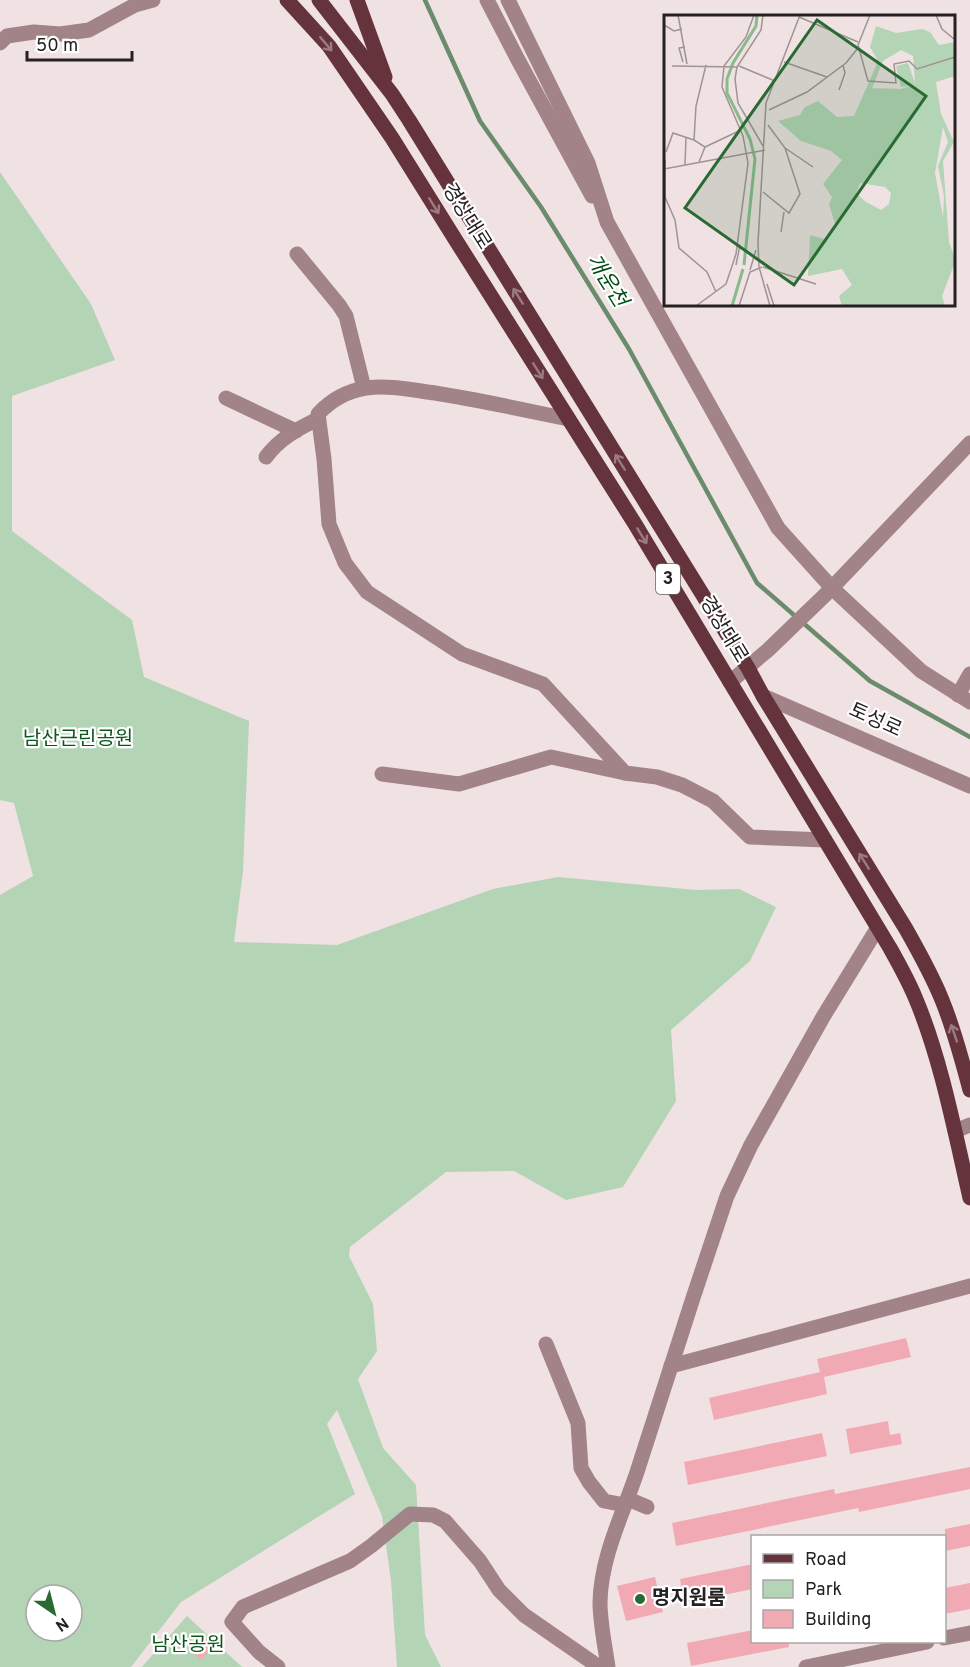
<svg xmlns="http://www.w3.org/2000/svg" width="970" height="1667" font-family="Overpass,'Noto Sans KR',sans-serif">
<style>
.green{fill:#b3d4b5;fill-rule:evenodd}
.lines{fill:none;stroke-linecap:round;stroke-linejoin:round}
.stream{stroke:#6a8c6c;stroke-width:4.5}
.building{fill:#f1aab4}
.minor{stroke:#a28387;stroke-width:15}
.major{stroke:#65333c;stroke-width:15}
.oneway{stroke:#9b7a80}
.poi-dot{fill:#296a33;stroke:#fff;stroke-width:2}
.labels{text-anchor:middle;dominant-baseline:central;stroke-width:4.5;stroke-linejoin:round;paint-order:stroke}
.shield{fill:#fff;stroke:#666364;stroke-width:1.5}
.shield-label{font-size:18px;font-weight:bold;fill:#252021}
.street-label{font-size:20px;fill:#252021;stroke:#fff}
.park-label{font-size:20px;fill:#0b571e;stroke:#fff}
.poi-label{font-size:20px;font-weight:bold;fill:#252021;stroke:#fff;text-anchor:start}
.water-label{font-size:21px;font-style:italic;fill:#005016;stroke:#fff}
.inset-river{fill:none;stroke:#88ba8c;stroke-width:3}
.inset-road{fill:none;stroke:#9f9495;stroke-width:1.5}
.view{fill:#296a33;fill-opacity:0.15;stroke:#296a33;stroke-width:3}
.inset-edge{fill:none;stroke:#252021;stroke-width:3}
</style>
<rect width="100%" height="100%" fill="#f0e1e3"/>
<!-- green -->
<g class="green">
<path d="M0 172 91 304 115 360 12 396V531L132 620 144 677 249 721 243 871 234 942 337 945 493 889 558 877 696 890 739 889 776 907 750 961 671 1030 676 1101 623 1187 566 1200 514 1171 446 1172 350 1247 349 1256 373 1304 377 1351 358 1379 383 1448 416 1485 425 1635 441 1667H397L391 1581 382 1516 337 1410 327 1424 355 1494 181 1602 131 1667H0V895L33 876 14 803 0 800ZM36 1595H72V1631H36Z"/>
<polygon points="187,1616 242,1667 142,1667"/>
</g>
<g class="lines">
<!-- stream -->
<polyline class="stream" points="425,0 480,121 541,207 629,349 757,583 870,681 970,737"/>
</g>
<!-- building -->
<g class="building">
<polygon points="906,1338 911,1357 824,1377 827,1394 714,1420 709,1398 820,1372 817,1359"/>
<polygon points="888,1421 890,1435 900,1433 902,1444 850,1454 846,1429"/>
<polygon points="822,1433 827,1456 688,1485 684,1462"/>
<polygon points="970,1467 970,1489 859,1512 858,1508 676,1546 672,1523 834,1489 835,1494"/>
<polygon points="970,1524 970,1546 945,1551 945,1529"/>
<polygon points="753,1564 753,1589 684,1603 680,1579"/>
<polygon points="655,1577 663,1612 626,1621 617,1586"/>
<polygon points="970,1583 970,1609 945,1614 945,1588"/>
<polygon points="753,1630 753,1641 788,1641 789,1647 691,1666 687,1643"/>
<polygon points="205,1635 215,1645 201,1660 190,1651"/>
</g>
<g class="lines">
<!-- minor -->
<g class="minor">
<polyline points="487,0 517,58 592,196"/>
<polyline points="508,0 588,163 607,222 778,528 832,588 921,671 970,702"/>
<polyline points="0,43 7,36 34,32 60,34 89,30 135,5 153,0"/>
<polyline points="297,254 339,305 346,316 364,388"/>
<polyline points="226,398 296,431"/>
<path d="M568 419C524 410 480 400 435 393 412 390 389 385 366 388 347 391 331 400 318 414L324 459 329 524 345 563 367 592 462 654 543 684 625 773 657 777 682 785 713 801 750 837 825 840"/>
<path d="M266 457C279 439 299 428 318 419"/>
<polyline points="730,682 768,650 825,595 970,443"/>
<polyline points="958,695 970,674"/>
<polyline points="763,696 970,786"/>
<polyline points="382,774 459,784 551,757 625,773"/>
<polyline points="955,1131 970,1125"/>
<polyline points="546,1344 578,1423 581,1468 589,1482 604,1501 625,1505"/>
<polyline points="671,1366 970,1286"/>
<polyline points="628,1499 647,1507"/>
<polyline points="944,1638 970,1633"/>
<polyline points="278,1667 259,1652 232,1622 243,1607 350,1561 371,1546 410,1514 433,1515 445,1521 480,1561 499,1590 524,1615 599,1667"/>
<path d="M608 1667C605 1646 600 1623 600 1602 601 1556 623 1514 637 1472L693 1298 727 1196 751 1145 823 1017 877 929"/>
<polyline points="806,1667 927,1642"/>
</g>
<!-- major -->
<g class="major">
<path d="M287 0 329 46 392 138 455 239 635 524 890 948C899 964 908 980 915 997 941 1058 955 1133 970 1198"/>
<path d="M319 0 392 94 409 120 748 668 763 696 906 929C919 952 932 975 942 1000 954 1029 962 1060 970 1090"/>
<polyline points="357,0 385,77"/>
</g>
</g>
<!-- one-way arrows -->
<defs><path id="oneway-shaft" d="M-6 0H5M1.5-3L5.5 0L1.5 3" fill="none" stroke-width="1.6" stroke-linecap="round" stroke-linejoin="round" transform="scale(1.5)"/></defs>
<g class="oneway">
<use href="#oneway-shaft" transform="translate(326 44) rotate(50)"/>
<use href="#oneway-shaft" transform="translate(434 206) rotate(58)"/>
<use href="#oneway-shaft" transform="translate(518 296) rotate(-122)"/>
<use href="#oneway-shaft" transform="translate(538 371) rotate(58)"/>
<use href="#oneway-shaft" transform="translate(620 462) rotate(-122)"/>
<use href="#oneway-shaft" transform="translate(642 536) rotate(59)"/>
<use href="#oneway-shaft" transform="translate(864 861) rotate(-122)"/>
<use href="#oneway-shaft" transform="translate(954 1033) rotate(-109)"/>
</g>
<!-- markers -->
<circle class="poi-dot" cx="640" cy="1599" r="6"/>
<g class="labels">
<!-- shield labels -->
<rect class="shield" x="656" y="564" width="24" height="30" rx="4.5"/>
<g class="shield-label">
<text x="668" y="579">3</text>
</g>
<!-- street labels -->
<g class="street-label">
<text transform="translate(466 217) rotate(58)">경상대로</text>
<text transform="translate(723 630) rotate(59)">경상대로</text>
<text transform="translate(875 721) rotate(24)">토성로</text>
</g>
<!-- park labels -->
<g class="park-label">
<text x="78" y="740">남산근린공원</text>
<text x="188" y="1646">남산공원</text>
</g>
<!-- poi labels -->
<g class="poi-label">
<text x="652" y="1599">명지원룸</text>
</g>
<!-- water labels -->
<g class="water-label">
<text transform="translate(606 281) rotate(58)">개운천</text>
</g>
</g>
<!-- overview -->
<g transform="translate(664 15)">
<rect width="291" height="291" fill="#f0e1e3"/>
<path d="M212 11 232 18 258 14 266 17 275 30 291 27V61L272 67 277 99 290 127 279 146 285 227 291 244V258L289 252 278 281 281 291H178L175 281 188 270 178 254 144 261 146 220 160 224 171 209 165 189 168 182 159 169 178 145 167 136 137 126 114 106 136 100 141 92 154 86 173 102 190 101 212 51 213 44 206 32ZM237 35 249 41 251 68 244 48 232 51 237 72 250 70 237 74 208 73 204 83 219 46ZM279 112 284 127 274 151 280 181 279 202 271 158ZM196 168 221 172 227 178 225 189 217 195 202 187 192 178Z" fill="#b3d4b5" fill-rule="evenodd"/>
<path class="inset-river" d="M80 250 91 144 86 124 63 78V64L69 48 92 11 93 0M68 291 79 254"/>
<path class="inset-road" d="M14 0 23 49M206 0 194 30 204 66 232 68 230 49 245 46 253 54 291 42M224 0H258M272 0 278 14 290 24M135 2 194 27M0 10 10 16 18 14M19 47 15 33 21 32M120 47 163 62M8 51 73 52M75 51 111 66M175 75 181 58 179 50M105 95 143 77 182 48 194 33M99 131 74 88 71 64 73 52 97 15 99 0M41 132 77 115M121 133 149 152M2 137 9 118 30 125M1 145V182L11 205 15 233 43 257 52 277M35 147 41 132 30 125 32 91 42 50M21 150 22 122M0 154 101 135M99 177 125 198 136 179 121 133 104 110M117 217 120 197M72 250 76 230M99 252 152 269M86 255 92 235M103 269 110 291M32 291 62 269 72 239 84 148 79 121 58 72 60 51 82 22 90 0M75 291 86 257 98 252M106 291 95 252 94 228 102 88 136 0"/>
<path class="view" d="M153 5 262 81 130 270 21 193Z"/>
<rect width="291" height="291" class="inset-edge"/>
</g>
<!-- legend -->
<rect x="751" y="1535" width="195" height="108" fill="#ffffff" stroke="#a8a6a6" stroke-width="1.5"/>
<rect x="763" y="1554" width="30" height="9" fill="#65333c" stroke="#a8a6a6" stroke-width="1.5"/>
<text x="805" y="1565" font-size="18" fill="#252021">Road</text>
<rect x="763" y="1580" width="30" height="18" fill="#b3d4b5" stroke="#a8a6a6" stroke-width="1.5"/>
<text x="805" y="1595" font-size="18" fill="#252021">Park</text>
<rect x="763" y="1610" width="30" height="18" fill="#f1aab4" stroke="#a8a6a6" stroke-width="1.5"/>
<text x="805" y="1625" font-size="18" fill="#252021">Building</text>
<!-- north arrow -->
<g transform="translate(54 1613) rotate(145)"><circle r="28" fill="#ffffff" stroke="#a8a6a6" stroke-width="1.5"/>
<path d="M0-4.5L10 22L0 15L-10 22Z" fill="#296a33"/>
<text y="-9" font-size="16" font-weight="bold" text-anchor="middle" fill="#252021">N</text>
</g>
<!-- scale -->
<path d="M27 51v9h105v-9" fill="none" stroke="#252021" stroke-width="3"/>
<text x="36" y="51" font-size="18" fill="#252021" stroke="#ffffff" stroke-width="4.5" paint-order="stroke">50 m</text>
</svg>
